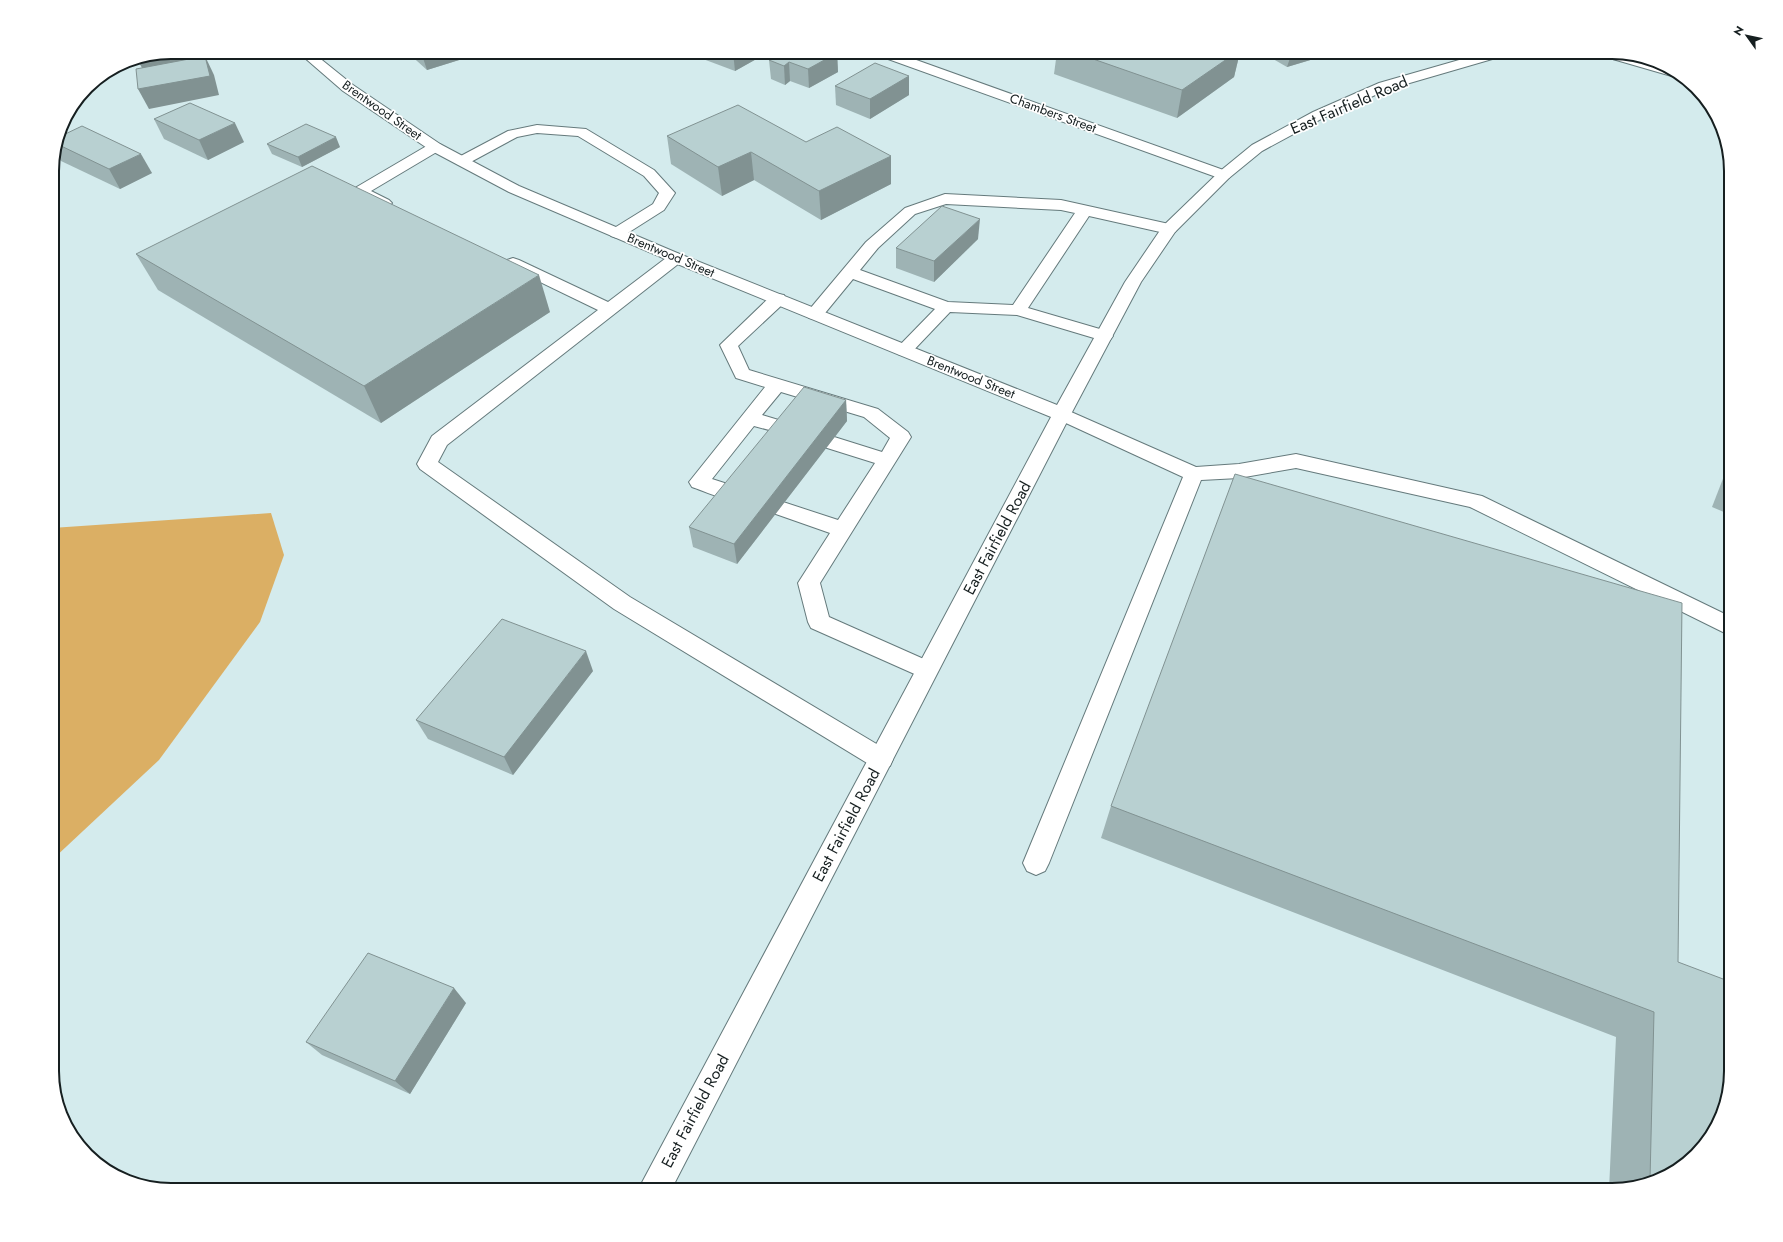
<svg xmlns="http://www.w3.org/2000/svg" width="1783" height="1242" font-family="Jost,sans-serif">
<style>
.green{fill:#dbaf64}
.lines{fill:none;stroke-linecap:round;stroke-linejoin:round}
.service-casing{stroke:#657a7c;stroke-width:2}
.minor-casing{stroke:#657a7c;stroke-width:2}
.secondary-casing{stroke:#657a7c;stroke-width:2}
.service{fill:#fff;fill-rule:evenodd}
.minor{fill:#fff;fill-rule:evenodd}
.secondary{fill:#fff;fill-rule:evenodd}
.wall{fill:#9eb3b4}
.shaded-wall{fill:#819292}
.building{fill:#b8d0d1;stroke:#819292}
.labels{text-anchor:middle;dominant-baseline:central;stroke-width:3.5;stroke-linejoin:round;paint-order:stroke}
.far-street-label{font-size:13px;fill:#161f20;stroke:#fff}
.street-label{font-size:16px;fill:#161f20;stroke:#fff}
.rim{fill:none;stroke:#161f20;stroke-width:2}
</style>
<rect width="100%" height="100%" fill="#d4ebed"/>
<!-- green -->
<polygon class="green" points="271,513 284,555 260,622 159,760 52,860 52,528"/>
<g class="lines">
<defs>
<g id="service">
<polygon points="537,125 586,129 654,170 675,193 664,210 623,236 617,238 611,236 609,233 611,230 653,204 659,193 644,176 578,136 537,133 517,137 467,164 462,165 457,164 455,161 457,158 508,131"/>
<path d="M435 143 440 144 442 147 440 150 371 191 389 200 392 203 389 206C378 209 365 199 355 194L352 191 355 188 430 144Z"/>
<path d="M945 194 1061 200 1169 224 1175 226 1177 229 1175 232 1169 234 1089 216 1028 308 1110 332 1113 336 1110 340 1104 341 1017 315 950 312 910 354 904 356 898 354 895 350 935 309 853 279 821 318 815 319 809 318 806 314 809 310 866 242 905 208ZM946 204 1061 210 1075 213 1013 305 948 302 860 270 878 248 915 214Z"/>
<polygon points="676,253 682,255 684,258 682,261 447,445 438,462 630,597 890,752 893,759 890,766 881,769 872,766 614,609 420,469 417,464 432,436 598,310 507,266 505,263 507,260 513,258 519,260 608,302 670,255"/>
<path d="M778 294 784 295 786 299 784 303 738 346 749 370 878 409 908 432 911 437 820 583 829 617 935 664 938 670 935 676 927 679 919 676 811 628 808 622 798 583 830 533 773 513 770 508 773 503 780 501 838 520 875 463 824 447 821 442 824 437 831 436 882 452 890 438 864 417 781 392 762 415 795 425 797 429 795 433 788 435 754 426 712 479 743 489 746 494 743 499C728 503 707 492 692 487L689 482 765 387 736 378 720 345 772 295Z"/>
<polygon points="1062,408 1196,467 1239,464 1296,454 1482,496 1731,617 1731,636 1470,507 1296,468 1239,478 1201,480 1049,863 1045,871 1036,875 1027,871 1023,863 1183,477 1055,418 1053,414 1055,410"/>
</g>
<g id="minor">
<polygon points="876,52 894,52 1229,172 1231,175 1229,178 1224,179 1219,178 877,55"/>
<path d="M1598 52C1621 52 1666 60 1683 77H1675L1599 55Z"/>
</g>
<polygon id="secondary" points="298,52 312,52 353,85 440,144 519,186 682,255 1057,405 1125,282 1163,226 1219,172 1252,145 1313,112 1379,83 1487,52 1507,52 1506,55 1389,89 1323,118 1262,151 1229,178 1175,232 1141,282 1071,414 671,1190 638,1190 1051,417 670,261 509,192 430,150 343,91"/>
</defs>
<!-- service casing -->
<use href="#service" class="service-casing"/>
<!-- minor casing -->
<use href="#minor" class="minor-casing"/>
<!-- secondary casing -->
<use href="#secondary" class="secondary-casing"/>
<!-- service -->
<use href="#service" class="service"/>
<!-- minor -->
<use href="#minor" class="minor"/>
<!-- secondary -->
<use href="#secondary" class="secondary"/>
</g>
<!-- wall -->
<g class="wall">
<polygon points="407,52 471,52 472,56 427,70"/>
<polygon points="703,52 769,52 735,71 703,59"/>
<polygon points="1057,52 1240,52 1234,77 1177,118 1054,74"/>
<polygon points="1261,52 1319,52 1317,58 1287,67"/>
<polygon points="837,53 838,72 809,88 790,81 785,85 771,79 769,60"/>
<polygon points="909,76 909,95 870,119 836,105 835,86"/>
<polygon points="154,119 244,142 208,160 164,139"/>
<polygon points="667,136 806,142 891,156 891,184 821,220 754,180 722,196 671,164"/>
<polygon points="59,137 152,173 120,189 61,161 55,150"/>
<polygon points="267,144 340,147 302,167 272,154"/>
<polygon points="978,239 934,282 896,268 896,248"/>
<polygon points="136,254 550,312 381,423 158,290"/>
<polygon points="846,400 847,421 737,564 693,547 689,527"/>
<polygon points="1731,458 1731,515 1712,507"/>
<polygon points="1682,603 1671,1174 1612,1190 1609,1190 1616,1037 1101,838 1111,806"/>
<polygon points="593,671 513,775 428,739 416,720"/>
<polygon points="466,1003 410,1094 322,1055 306,1042"/>
</g>
<!-- shaded-wall -->
<g class="shaded-wall">
<polygon points="171,52 184,52 190,65 146,75 137,59"/>
<polygon points="421,52 471,52 472,56 427,70"/>
<polygon points="733,52 769,52 735,71"/>
<polygon points="1237,52 1240,52 1234,77 1177,118 1182,90"/>
<polygon points="1292,52 1319,52 1317,58 1287,67"/>
<polygon points="837,53 838,72 809,88 808,69"/>
<polygon points="205,56 214,75 219,95 149,109 138,89"/>
<polygon points="789,62 790,81 785,85 784,66"/>
<polygon points="909,76 909,95 870,119 870,99"/>
<polygon points="235,123 244,142 208,160 199,140"/>
<polygon points="336,137 340,147 302,167 298,157"/>
<polygon points="751,152 754,180 722,196 718,167"/>
<polygon points="141,154 152,173 120,189 109,169"/>
<polygon points="891,156 891,184 821,220 819,191"/>
<polygon points="980,219 978,239 934,282 934,261"/>
<polygon points="539,275 550,312 381,423 364,386"/>
<polygon points="846,400 847,421 737,564 734,544"/>
<polygon points="586,651 593,671 513,775 504,757"/>
<polygon points="454,988 466,1003 410,1094 395,1081"/>
</g>
<!-- building -->
<g class="building">
<polygon points="782,52 834,52 837,53 808,69 789,62 784,66 769,60"/>
<polygon points="1073,52 1237,52 1182,90"/>
<polygon points="205,56 210,76 138,89 136,69"/>
<polygon points="875,63 909,76 870,99 835,86"/>
<polygon points="190,103 235,123 199,140 154,119"/>
<polygon points="738,105 806,142 837,127 891,156 819,191 751,152 718,167 667,136"/>
<polygon points="306,124 336,137 298,157 267,144"/>
<polygon points="82,126 141,154 109,169 57,144 59,137"/>
<polygon points="312,166 539,275 364,386 136,254"/>
<polygon points="942,206 980,219 934,261 896,248"/>
<polygon points="804,387 846,400 734,544 689,527"/>
<polygon points="1235,474 1682,603 1678,962 1731,982 1731,1071 1725,1109 1711,1137 1671,1174 1650,1180 1654,1012 1111,806"/>
<polygon points="502,619 586,651 504,757 416,720"/>
<polygon points="368,953 454,988 395,1081 306,1042"/>
</g>
<g class="labels">
<!-- far-street labels -->
<g class="far-street-label">
<text transform="translate(382 110) rotate(35)">Brentwood Street</text>
<text transform="translate(1053 113) rotate(20)">Chambers Street</text>
<text transform="translate(671 255) rotate(23)">Brentwood Street</text>
<text transform="translate(971 377) rotate(22)">Brentwood Street</text>
</g>
<!-- street labels -->
<g class="street-label">
<text transform="translate(1349 105) rotate(-23)">East Fairfield Road</text>
<text transform="translate(997 538) rotate(-62)">East Fairfield Road</text>
<text transform="translate(846 825) rotate(-62)">East Fairfield Road</text>
<text transform="translate(695 1111) rotate(-62)">East Fairfield Road</text>
</g>
</g>
<!-- crop -->
<path d="M0 0H1783V1242H0ZM171 59H1612A112 112 0 0 1 1724 171V1071A112 112 0 0 1 1612 1183H171A112 112 0 0 1 59 1071V171A112 112 0 0 1 171 59Z" fill="#fff" fill-rule="evenodd"/>
<path class="rim" d="M171 59H1612A112 112 0 0 1 1724 171V1071A112 112 0 0 1 1612 1183H171A112 112 0 0 1 59 1071V171A112 112 0 0 1 171 59Z"/>
<!-- north arrow -->
<g transform="translate(1747 36) rotate(303)" stroke="#ffffff" stroke-width="3" paint-order="stroke">
<path d="M0-3L7 15L0 10L-7 15Z" fill="#161f20"/>
<text y="-6" font-size="11" font-weight="bold" text-anchor="middle" fill="#161f20">N</text>
</g>
</svg>
